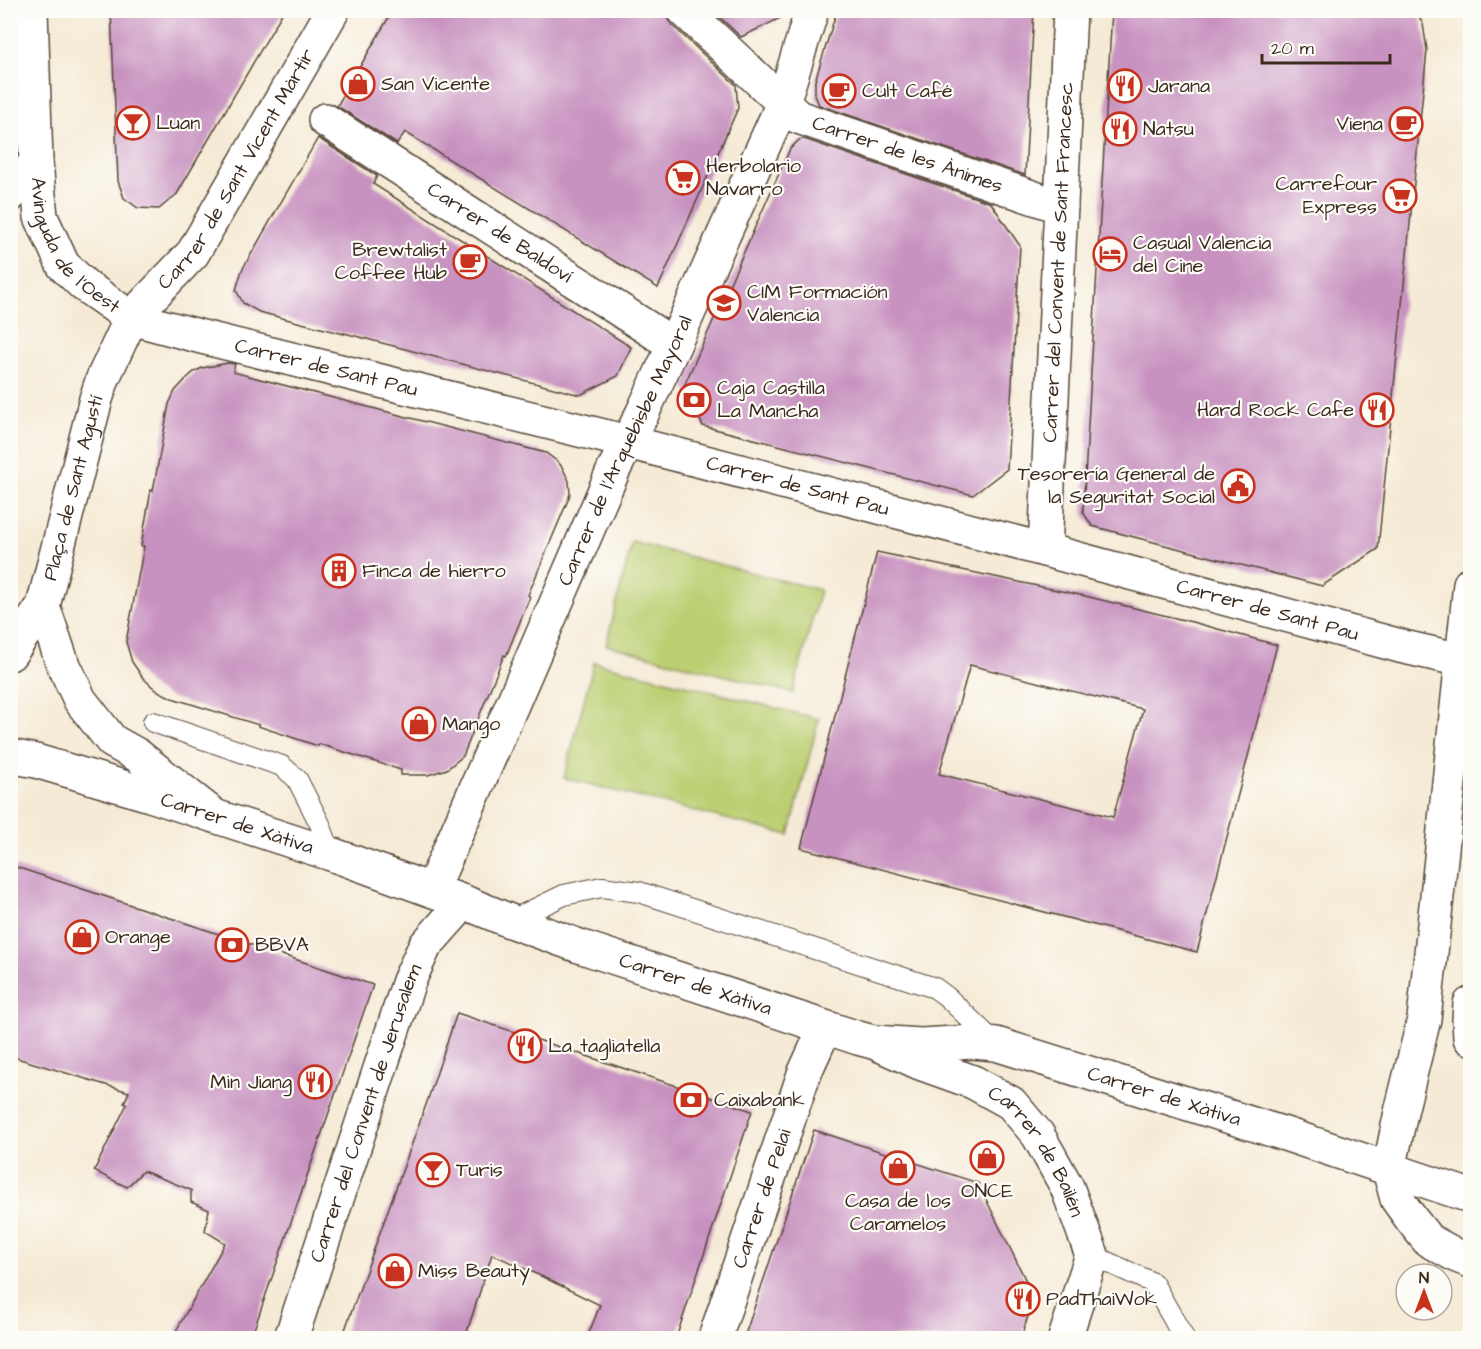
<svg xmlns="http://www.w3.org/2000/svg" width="1481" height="1349" font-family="'Architects Daughter',sans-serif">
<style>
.green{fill:#bbcf72;stroke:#7b7c48;stroke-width:1.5}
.building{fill:#c892c0;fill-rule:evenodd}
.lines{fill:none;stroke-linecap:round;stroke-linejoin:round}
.lane-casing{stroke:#574739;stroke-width:22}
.street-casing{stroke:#574739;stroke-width:36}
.secondary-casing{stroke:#574739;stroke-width:36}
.lane{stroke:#fff;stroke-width:20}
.street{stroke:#fff;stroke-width:33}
.secondary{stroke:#fff;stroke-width:33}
.labels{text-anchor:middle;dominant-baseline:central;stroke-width:4.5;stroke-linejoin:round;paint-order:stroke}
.poi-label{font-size:20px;fill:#3b2a1e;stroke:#fdfcf7;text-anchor:start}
.street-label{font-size:20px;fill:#3b2a1e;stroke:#fdfcf7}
</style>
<rect width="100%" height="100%" fill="#fdfcf7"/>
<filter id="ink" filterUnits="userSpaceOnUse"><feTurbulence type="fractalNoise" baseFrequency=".0167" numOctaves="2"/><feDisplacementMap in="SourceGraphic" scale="12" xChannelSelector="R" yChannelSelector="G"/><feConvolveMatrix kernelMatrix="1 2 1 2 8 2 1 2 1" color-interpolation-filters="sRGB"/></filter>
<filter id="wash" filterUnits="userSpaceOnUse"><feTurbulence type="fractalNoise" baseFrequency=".008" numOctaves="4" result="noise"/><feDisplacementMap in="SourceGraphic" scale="24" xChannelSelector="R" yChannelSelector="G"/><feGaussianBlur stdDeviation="1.35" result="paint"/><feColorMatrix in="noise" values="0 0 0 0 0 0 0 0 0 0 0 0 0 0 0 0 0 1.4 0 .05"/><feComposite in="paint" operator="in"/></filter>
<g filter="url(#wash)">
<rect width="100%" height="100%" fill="#f5ead5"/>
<!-- green -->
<g class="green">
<polygon points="632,542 820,590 793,693 606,645"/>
<polygon points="594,662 819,719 789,835 564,778"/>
</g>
<g id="blocks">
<!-- building -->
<g class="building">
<polygon points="111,10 284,10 177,194 159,209 138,208 124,198 118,181"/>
<polygon points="393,10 666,10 666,16 671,24 736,85 738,108 658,288 405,132 397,144 337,106"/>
<polygon points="712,10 792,10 791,13 741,37"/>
<polygon points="837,10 1034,10 1025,175 819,105 815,95 815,81"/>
<polygon points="1112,10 1415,10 1423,24 1427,50 1378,549 1322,586 1092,526 1083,512"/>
<polygon points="318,138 377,176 373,184 631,347 618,376 580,395 344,333 344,334 259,312 243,303 236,290 242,270"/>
<polygon points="804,139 991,203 1020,246 1007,469 973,495 703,426 684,386 790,149 799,140"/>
<polygon points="228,363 235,364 233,372 546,453 558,462 562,467 569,481 570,494 568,500 528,595 530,597 506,656 504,655 463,756 447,769 428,775 401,775 401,770 319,744 318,746 258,726 259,725 172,698 156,690 143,678 132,662 126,642 144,546 141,546 151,490 153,491 169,404 175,391 187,378 194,372 202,368"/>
<path d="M877 552 1085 596 1192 622 1277 645 1197 952 801 848ZM970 665 1143 709 1113 817 939 774Z"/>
<polygon points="10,865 373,985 251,1338 201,1338 176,1331 225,1243 205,1231 209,1210 191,1202 191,1190 143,1171 127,1187 94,1171 127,1104 124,1103 129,1092 10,1056"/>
<polygon points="457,1013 752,1111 676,1338 587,1338 600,1305 543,1277 492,1254 465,1338 342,1338 427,1102"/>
<polygon points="814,1130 978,1183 1034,1297 1021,1338 744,1338"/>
</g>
</g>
</g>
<g filter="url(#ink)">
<use href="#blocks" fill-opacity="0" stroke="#574739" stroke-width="1.5"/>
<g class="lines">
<defs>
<g id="lane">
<polyline points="153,722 282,766 297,779 320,824 331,854"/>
<polyline points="510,921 564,895 602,887 639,892 935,988 947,997 996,1044"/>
<polyline points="1092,1255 1153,1283 1184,1338"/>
</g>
<g id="street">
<path id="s1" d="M31 10 36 162 41 217 63 265 84 285 131 318 202 337 628 442 1045 550 1404 647 1470 662"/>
<path id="s2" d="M684 10 798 117 1061 207"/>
<path id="s3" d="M325 120 674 345"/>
<polyline points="10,195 36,162"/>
<path id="s4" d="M1045 550 1070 10"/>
<polyline points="1470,584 1424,1019 1401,1112 1389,1170 1397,1199 1412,1220 1428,1240 1457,1256 1470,1261"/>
<polyline points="43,606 61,659 80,700 112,741 137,755 212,814"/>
<path id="s5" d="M10 654 43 606 96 399 103 378 131 318 193 253 333 10"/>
<path id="s6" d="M432 890 614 469 642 414 674 345 783 103 812 10"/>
<polyline points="1470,1004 1469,1019 1470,1038"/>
<path id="s7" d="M876 1043 920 1063 973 1082 1011 1103 1038 1135 1067 1187 1092 1255 1065 1338"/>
<path id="s8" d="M291 1338 409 981 425 946 464 902"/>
<path id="s9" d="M715 1338 804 1074 825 1028"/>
</g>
<g id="secondary">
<path id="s10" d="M10 756 36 761 150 795 331 854 464 902 510 921 579 946 858 1038 873 1042 921 1045 973 1042 996 1044 1288 1135 1470 1196"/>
</g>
</defs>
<!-- lane casing -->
<use href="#lane" class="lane-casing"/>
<!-- street casing -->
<use href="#street" class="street-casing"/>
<!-- secondary casing -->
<use href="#secondary" class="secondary-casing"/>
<!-- lane -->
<use href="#lane" class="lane"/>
<!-- street -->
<use href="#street" class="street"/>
<!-- secondary -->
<use href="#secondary" class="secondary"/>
</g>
</g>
<!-- icons -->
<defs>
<symbol id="shop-ring" viewBox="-11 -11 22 22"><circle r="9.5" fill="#fdfcf7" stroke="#c8321e" stroke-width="1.5"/><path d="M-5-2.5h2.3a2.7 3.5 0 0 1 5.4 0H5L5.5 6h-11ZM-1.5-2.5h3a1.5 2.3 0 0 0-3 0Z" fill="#c8321e"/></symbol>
<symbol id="restaurant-ring" viewBox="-11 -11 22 22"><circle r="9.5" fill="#fdfcf7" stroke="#c8321e" stroke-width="1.5"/><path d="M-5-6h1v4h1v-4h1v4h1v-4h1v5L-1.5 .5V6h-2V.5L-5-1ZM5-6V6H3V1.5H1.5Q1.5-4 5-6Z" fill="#c8321e"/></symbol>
<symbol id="cafe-ring" viewBox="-11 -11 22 22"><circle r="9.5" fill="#fdfcf7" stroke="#c8321e" stroke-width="1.5"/><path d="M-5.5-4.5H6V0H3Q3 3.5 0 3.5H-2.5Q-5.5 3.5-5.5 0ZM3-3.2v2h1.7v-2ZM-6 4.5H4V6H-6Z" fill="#c8321e"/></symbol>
<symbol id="bar-ring" viewBox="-11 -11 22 22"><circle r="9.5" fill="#fdfcf7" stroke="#c8321e" stroke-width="1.5"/><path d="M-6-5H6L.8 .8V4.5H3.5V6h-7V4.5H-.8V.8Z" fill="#c8321e"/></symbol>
<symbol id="supermarket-ring" viewBox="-11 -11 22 22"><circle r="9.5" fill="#fdfcf7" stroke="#c8321e" stroke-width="1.5"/><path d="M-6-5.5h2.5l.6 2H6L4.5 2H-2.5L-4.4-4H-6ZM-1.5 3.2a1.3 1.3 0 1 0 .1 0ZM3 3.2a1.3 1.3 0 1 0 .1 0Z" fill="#c8321e"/></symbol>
<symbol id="hotel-ring" viewBox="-11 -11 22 22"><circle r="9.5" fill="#fdfcf7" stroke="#c8321e" stroke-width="1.5"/><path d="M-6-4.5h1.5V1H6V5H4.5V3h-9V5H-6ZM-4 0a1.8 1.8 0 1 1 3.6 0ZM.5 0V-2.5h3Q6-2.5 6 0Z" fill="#c8321e"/></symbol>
<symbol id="university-ring" viewBox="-11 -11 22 22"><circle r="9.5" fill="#fdfcf7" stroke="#c8321e" stroke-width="1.5"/><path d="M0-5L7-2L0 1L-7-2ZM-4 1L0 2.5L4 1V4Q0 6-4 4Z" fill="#c8321e"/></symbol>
<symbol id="bank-ring" viewBox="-11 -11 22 22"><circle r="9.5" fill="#fdfcf7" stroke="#c8321e" stroke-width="1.5"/><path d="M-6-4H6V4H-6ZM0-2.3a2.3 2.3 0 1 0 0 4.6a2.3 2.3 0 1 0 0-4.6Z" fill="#c8321e"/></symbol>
<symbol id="civic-ring" viewBox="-11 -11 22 22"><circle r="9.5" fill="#fdfcf7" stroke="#c8321e" stroke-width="1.5"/><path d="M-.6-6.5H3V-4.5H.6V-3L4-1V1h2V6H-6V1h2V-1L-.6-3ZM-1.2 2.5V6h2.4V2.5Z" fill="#c8321e"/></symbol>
<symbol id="building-ring" viewBox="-11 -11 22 22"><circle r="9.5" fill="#fdfcf7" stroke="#c8321e" stroke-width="1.5"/><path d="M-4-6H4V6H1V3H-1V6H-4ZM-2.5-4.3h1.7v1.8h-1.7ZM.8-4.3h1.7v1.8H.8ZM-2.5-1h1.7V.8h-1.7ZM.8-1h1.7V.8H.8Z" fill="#c8321e"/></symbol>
</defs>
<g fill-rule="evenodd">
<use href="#shop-ring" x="339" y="65" width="38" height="38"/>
<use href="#restaurant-ring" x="1106" y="67" width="38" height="38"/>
<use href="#cafe-ring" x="820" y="72" width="38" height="38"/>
<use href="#bar-ring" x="114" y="104" width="38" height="38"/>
<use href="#cafe-ring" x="1387" y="105" width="38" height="38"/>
<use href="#restaurant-ring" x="1101" y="110" width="38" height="38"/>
<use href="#supermarket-ring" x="664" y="159" width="38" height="38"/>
<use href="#supermarket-ring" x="1381" y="177" width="38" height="38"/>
<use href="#hotel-ring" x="1091" y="235" width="38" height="38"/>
<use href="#cafe-ring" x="451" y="243" width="38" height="38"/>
<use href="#university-ring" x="705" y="284" width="38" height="38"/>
<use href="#bank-ring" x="675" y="381" width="38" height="38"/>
<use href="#restaurant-ring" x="1358" y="391" width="38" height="38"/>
<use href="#civic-ring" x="1219" y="467" width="38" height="38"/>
<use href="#building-ring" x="320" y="552" width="38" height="38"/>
<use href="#shop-ring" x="400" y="705" width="38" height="38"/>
<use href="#shop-ring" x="63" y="918" width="38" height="38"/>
<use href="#bank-ring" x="213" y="926" width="38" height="38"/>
<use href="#restaurant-ring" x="506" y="1027" width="38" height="38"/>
<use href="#restaurant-ring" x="296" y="1063" width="38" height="38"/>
<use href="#bank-ring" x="672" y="1081" width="38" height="38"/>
<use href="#shop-ring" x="968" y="1139" width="38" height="38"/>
<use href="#shop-ring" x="879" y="1149" width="38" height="38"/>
<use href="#bar-ring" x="414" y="1151" width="38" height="38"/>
<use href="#shop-ring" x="376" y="1252" width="38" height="38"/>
<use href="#restaurant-ring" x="1004" y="1280" width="38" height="38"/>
</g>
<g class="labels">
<!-- poi labels -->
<g class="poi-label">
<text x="381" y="84">San Vicente</text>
<text x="1148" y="86">Jarana</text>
<text x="862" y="91">Cult Café</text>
<text x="156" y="123">Luan</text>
<text x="1383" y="124" text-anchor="end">Viena</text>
<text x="1143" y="129">Natsu</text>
<text x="706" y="166">Herbolario<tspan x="706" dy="23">Navarro</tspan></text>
<text x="1377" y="184" text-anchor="end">Carrefour<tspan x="1377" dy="23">Express</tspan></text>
<text x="1133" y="243">Casual Valencia<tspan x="1133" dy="23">del Cine</tspan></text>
<text x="447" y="250" text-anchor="end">Brewtalist<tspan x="447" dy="23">Coffee Hub</tspan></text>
<text x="747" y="292">CIM Formación<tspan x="747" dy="23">Valencia</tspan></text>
<text x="717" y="388">Caja Castilla<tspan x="717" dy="23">La Mancha</tspan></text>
<text x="1354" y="410" text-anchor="end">Hard Rock Cafe</text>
<text x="1215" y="474" text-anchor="end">Tesorería General de<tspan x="1215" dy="23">la Seguritat Social</tspan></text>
<text x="362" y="571">Finca de hierro</text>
<text x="442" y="724">Mango</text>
<text x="105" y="937">Orange</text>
<text x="255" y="945">BBVA</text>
<text x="548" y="1046">La tagliatella</text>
<text x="292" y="1082" text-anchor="end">Min Jiang</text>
<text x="714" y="1100">Caixabank</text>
<text x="456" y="1170">Turis</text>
<text x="987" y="1191" text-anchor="middle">ONCE</text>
<text x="898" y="1201" text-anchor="middle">Casa de los<tspan x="898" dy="23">Caramelos</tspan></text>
<text x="418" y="1271">Miss Beauty</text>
<text x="1046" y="1299">PadThaiWok</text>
</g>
<!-- street labels -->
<g class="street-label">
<text stroke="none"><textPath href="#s2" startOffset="272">Carrer de les Ànimes</textPath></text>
<text stroke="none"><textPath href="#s5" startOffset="544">Carrer de Sant Vicent Màrtir</textPath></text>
<text stroke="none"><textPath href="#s3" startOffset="208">Carrer de Baldoví</textPath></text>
<text stroke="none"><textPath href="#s1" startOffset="249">Avinguda de l'Oest</textPath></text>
<text stroke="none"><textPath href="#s4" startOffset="288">Carrer del Convent de Sant Francesc</textPath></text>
<text stroke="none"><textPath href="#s1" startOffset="548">Carrer de Sant Pau</textPath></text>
<text stroke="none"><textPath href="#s6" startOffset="480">Carrer de l'Arquebisbe Mayoral</textPath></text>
<text stroke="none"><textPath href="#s1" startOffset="1034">Carrer de Sant Pau</textPath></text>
<text stroke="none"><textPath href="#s5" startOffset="180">Plaça de Sant Agustí</textPath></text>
<text stroke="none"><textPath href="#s1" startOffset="1520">Carrer de Sant Pau</textPath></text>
<text stroke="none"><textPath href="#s10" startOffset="237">Carrer de Xàtiva</textPath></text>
<text stroke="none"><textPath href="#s10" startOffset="723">Carrer de Xàtiva</textPath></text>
<text stroke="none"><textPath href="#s10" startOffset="1209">Carrer de Xàtiva</textPath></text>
<text stroke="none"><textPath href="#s8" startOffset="237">Carrer del Convent de Jerusalem</textPath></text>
<text stroke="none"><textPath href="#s7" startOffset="202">Carrer de Bailén</textPath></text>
<text stroke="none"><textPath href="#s9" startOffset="147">Carrer de Pelai</textPath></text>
</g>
</g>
<!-- margin -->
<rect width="1481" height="1349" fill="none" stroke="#fdfcf7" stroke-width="36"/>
<!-- north arrow -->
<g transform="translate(1424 1292)"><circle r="28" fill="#fdfcf7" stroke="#afa8a0" stroke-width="1.5"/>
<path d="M0-4.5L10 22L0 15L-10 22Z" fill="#c8321e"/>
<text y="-9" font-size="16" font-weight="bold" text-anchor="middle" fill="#3b2a1e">N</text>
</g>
<!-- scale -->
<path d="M1262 54v9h128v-9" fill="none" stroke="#3b2a1e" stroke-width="3"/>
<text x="1271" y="54" font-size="18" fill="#3b2a1e" stroke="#fdfcf7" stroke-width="4.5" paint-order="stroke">20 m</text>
</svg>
